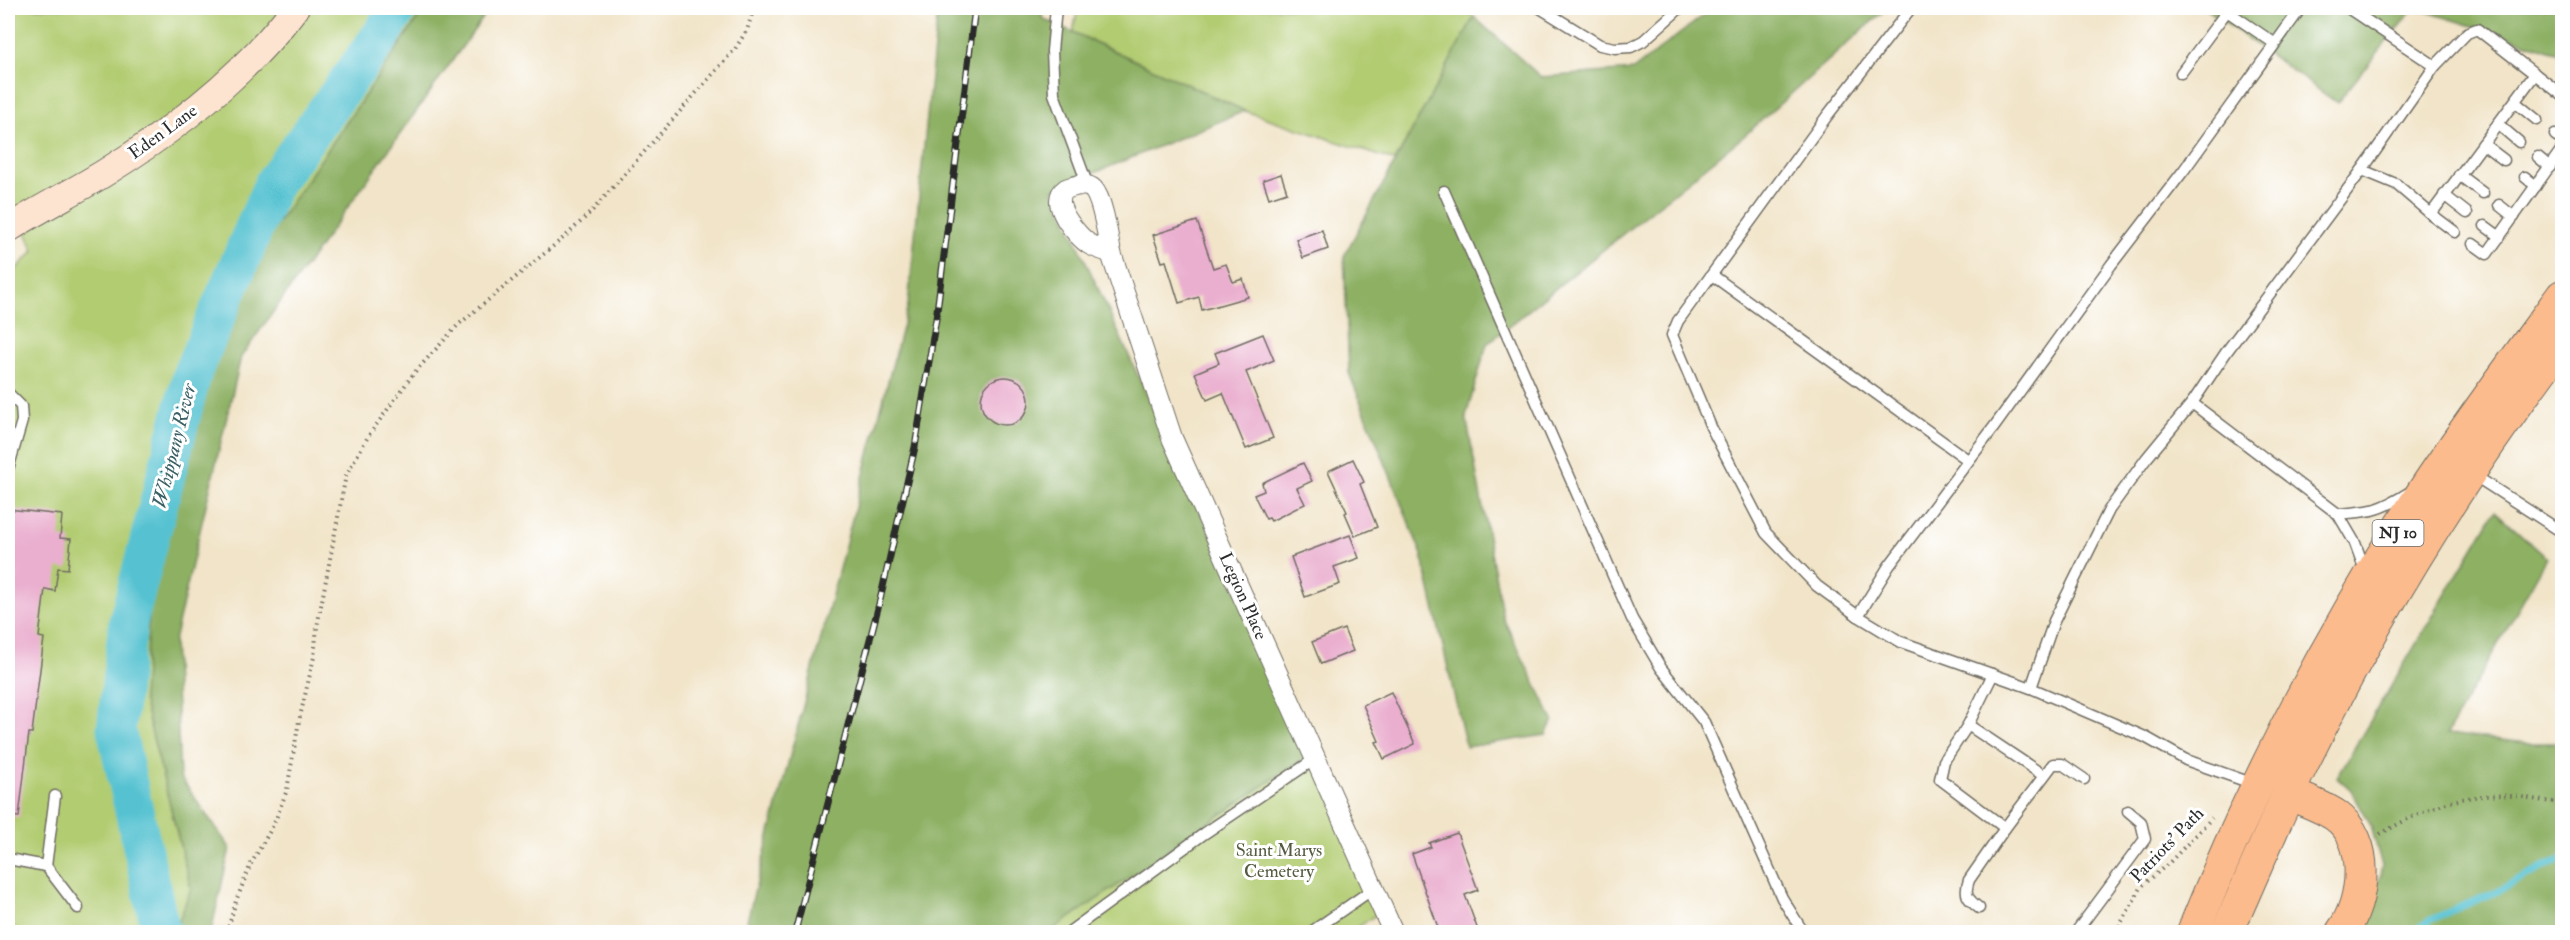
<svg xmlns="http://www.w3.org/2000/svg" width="2570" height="940" font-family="'IM FELL Double Pica',serif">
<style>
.green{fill:#b2cc72;stroke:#6e7c4e;stroke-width:1.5}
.forest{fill:#8db064;stroke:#5c6e48;stroke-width:1.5}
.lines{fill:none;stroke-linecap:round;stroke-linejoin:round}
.stream{stroke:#56c2d1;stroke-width:7}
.river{stroke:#56c2d1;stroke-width:39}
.building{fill:#eaafcf}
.lane-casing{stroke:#706c62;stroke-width:13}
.street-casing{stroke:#706c62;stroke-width:22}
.secondary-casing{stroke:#706c62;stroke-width:29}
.primary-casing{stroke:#706c62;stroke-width:34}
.path{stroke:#706c62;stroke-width:4;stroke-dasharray:1.5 4.5;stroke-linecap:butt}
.lane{stroke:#fff;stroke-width:10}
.street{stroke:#fff;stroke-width:20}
.secondary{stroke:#fde4d1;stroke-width:27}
.primary{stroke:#fbbb8d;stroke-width:32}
.rail-casing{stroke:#2b2b2b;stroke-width:7}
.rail{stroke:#fff;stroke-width:4.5;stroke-dasharray:14;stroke-linecap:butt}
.labels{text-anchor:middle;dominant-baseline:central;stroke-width:6;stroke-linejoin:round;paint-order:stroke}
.shield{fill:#fff;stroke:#6b6b6b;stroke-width:1.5}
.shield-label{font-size:16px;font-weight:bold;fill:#2b2b2b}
.street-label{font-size:18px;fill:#2b2b2b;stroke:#fff}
.park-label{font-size:18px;fill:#545b40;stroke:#fff}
.water-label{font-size:20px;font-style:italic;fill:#3a6065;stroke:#fff}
</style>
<rect width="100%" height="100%" fill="#fff"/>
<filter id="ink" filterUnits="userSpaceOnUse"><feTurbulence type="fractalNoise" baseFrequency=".0167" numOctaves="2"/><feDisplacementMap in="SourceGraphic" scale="12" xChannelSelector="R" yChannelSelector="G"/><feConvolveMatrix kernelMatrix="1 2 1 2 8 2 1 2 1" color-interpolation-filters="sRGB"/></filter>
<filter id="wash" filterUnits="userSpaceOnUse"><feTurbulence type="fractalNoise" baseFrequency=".008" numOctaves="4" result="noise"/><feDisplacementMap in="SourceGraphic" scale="24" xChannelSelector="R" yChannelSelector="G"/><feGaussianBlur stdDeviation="1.35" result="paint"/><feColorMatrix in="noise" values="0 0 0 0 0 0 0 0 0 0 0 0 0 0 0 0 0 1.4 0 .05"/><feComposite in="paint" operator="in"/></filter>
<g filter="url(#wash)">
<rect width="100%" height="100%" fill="#f1e4c8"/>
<!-- green -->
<g class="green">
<polygon points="8,8 425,8 246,269 143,698 191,888 175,932 8,932 8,277 34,251 8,190"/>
<polygon points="1078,8 1461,8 1474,17 1395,161 1245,111 1073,32"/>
<polygon points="1311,753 1380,912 1351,932 1049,932"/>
</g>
<!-- forest -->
<g class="forest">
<polygon points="425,8 490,8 241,357 174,641 180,777 230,848 211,932 175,932 191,888 143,698 154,549 246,269"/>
<polygon points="938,8 1043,8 1042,18 1245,111 1053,190 1311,753 1049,932 744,932 908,305"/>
<polygon points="1713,8 1887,8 1744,136 1487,344 1466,416 1503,618 1553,720 1546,735 1466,747 1422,555 1349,373 1344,256 1474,17 1541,77 1633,70"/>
<polygon points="2205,8 2414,8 2337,103"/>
<polygon points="2415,8 2562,8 2562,54"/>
<polygon points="2495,511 2547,558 2447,734 2528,743 2562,743 2562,932 2362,932 2371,917 2382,866 2371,826 2351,790 2337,777"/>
</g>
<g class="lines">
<!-- stream -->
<polyline class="stream" points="2412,932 2432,919 2498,891 2562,858"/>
<!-- river -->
<polyline class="river" points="161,932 116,729 128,622 193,371 273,184 382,34 398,8"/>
</g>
<g id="blocks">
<!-- building -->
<g class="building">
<polygon points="1281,174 1287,192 1269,198 1263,180"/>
<polygon points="1197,221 1213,268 1226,264 1233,282 1243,279 1248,297 1202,310 1199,297 1179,303 1166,261 1162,262 1153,235"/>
<polygon points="1322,230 1328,249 1303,258 1296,239"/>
<polygon points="1263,334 1274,360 1246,372 1273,438 1246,449 1223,393 1207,400 1195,373 1219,363 1215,353"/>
<circle cx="1005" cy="401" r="24"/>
<polygon points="1353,459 1364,482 1360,484 1377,527 1355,536 1345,513 1347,512 1328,471"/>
<polygon points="1303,463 1312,481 1297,488 1305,504 1271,521 1269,518 1266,519 1254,495 1264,491 1262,483"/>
<polygon points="8,509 62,515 60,538 71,539 68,569 58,568 55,591 45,589 39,637 44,638 32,733 29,733 19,817 8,816"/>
<polygon points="1350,535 1359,558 1334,567 1340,584 1305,597 1291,557"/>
<polygon points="1344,629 1353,651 1321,664 1312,642"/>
<polygon points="1391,692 1415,744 1384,759 1376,742 1379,741 1363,705"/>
<polygon points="1457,833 1478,890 1465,895 1479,933 1440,933 1412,854 1431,847 1429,843"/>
</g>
</g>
</g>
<g filter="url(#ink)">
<use href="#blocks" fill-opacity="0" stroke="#706c62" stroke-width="1.5"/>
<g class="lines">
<defs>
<g id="lane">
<polyline points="1056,8 1052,51 1054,94 1088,186"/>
<polyline points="1540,8 1600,45 1615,48 1631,47 1643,41 1680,8"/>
<polyline points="1911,8 1827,116 1678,321 1672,335 1711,427 1766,533 1817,586 1858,616 1901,642 2031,688 2054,621 2109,510 2146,459 2192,403 2227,351 2362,170 2435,66 2348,8"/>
<polyline points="2435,66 2467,33 2477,29 2562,95"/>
<polyline points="2181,73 2227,11 2274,43"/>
<polyline points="2515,102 2537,120"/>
<polyline points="2498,124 2519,142"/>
<polyline points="2555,135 2562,140"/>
<polyline points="2483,144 2504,160"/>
<polyline points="2538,157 2550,167"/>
<polyline points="2362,170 2396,184 2431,214 2455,232"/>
<polyline points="2459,175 2483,193"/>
<polyline points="2525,177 2536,186"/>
<polyline points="1444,191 1632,619 1661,668 1704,722 1782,898 1803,932"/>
<polyline points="2444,195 2467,213"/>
<polyline points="2499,205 2514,217"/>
<polyline points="2431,214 2535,74"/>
<polyline points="2485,226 2500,237"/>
<polyline points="2473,244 2487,254 2562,149"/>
<polyline points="1712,275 1968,460"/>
<polyline points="8,393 21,406 22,421 8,469"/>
<polyline points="2192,403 2338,514 2355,543 2366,573"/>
<polyline points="2472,474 2562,532"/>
<path d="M2338 514C2373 511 2380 511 2410 492"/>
<polyline points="1858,616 1889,566 1994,427 2111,265 2184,170 2301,8"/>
<polyline points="2031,688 2145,737 2186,760 2254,784"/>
<polyline points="1968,725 2043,775"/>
<polyline points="2005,828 2053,764 2062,764 2084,779"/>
<polyline points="8,859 46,866 78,908"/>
<polyline points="46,866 55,796"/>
<path d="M1979 908C1967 899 1964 894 1969 880L2005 828 1940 779 1944 761 1968 725 1993 674"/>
<polyline points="1069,932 1205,833 1315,759"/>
<polyline points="1311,932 1373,889"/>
<polyline points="2076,932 2145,839 2141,822 2128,811"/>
</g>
<g id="street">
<path d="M1080 185C1085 186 1089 185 1093 189 1103 200 1108 238 1111 253 1104 250 1096 248 1089 244 1078 237 1047 202 1066 189 1070 187 1075 186 1080 185Z"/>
<polyline points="1111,253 1172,438 1393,932"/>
</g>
<path id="secondary" d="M8 229C40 208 74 192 106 172 177 128 246 74 295 8"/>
<g id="primary">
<path d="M2289 794C2304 800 2321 806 2335 815 2371 840 2365 901 2342 932"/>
<path d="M2193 932C2256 776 2335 624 2428 484 2471 420 2517 358 2562 296"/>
<path d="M2227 932C2250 880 2273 827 2297 775 2370 624 2460 477 2562 343"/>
</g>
</defs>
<!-- lane casing -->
<use href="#lane" class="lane-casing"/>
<!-- street casing -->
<use href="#street" class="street-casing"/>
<!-- secondary casing -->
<use href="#secondary" class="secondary-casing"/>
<!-- primary casing -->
<use href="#primary" class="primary-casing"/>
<!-- path -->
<g class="path">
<path d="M2380 834C2425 809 2459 792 2512 796 2529 797 2545 803 2562 802"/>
<polyline points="227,932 236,901 251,864 274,824 287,790 299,721 314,657 317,627 346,475 369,435 414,373 458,325 568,234 593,210 735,49 747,30 754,8"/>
<polyline points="2116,932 2142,886 2169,863 2212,818"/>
</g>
<!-- lane -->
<use href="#lane" class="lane"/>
<!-- street -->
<use href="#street" class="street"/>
<!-- secondary -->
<use href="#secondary" class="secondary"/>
<!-- primary -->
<use href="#primary" class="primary"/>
<defs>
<polyline id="rail" points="795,932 880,600 915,447 936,319 975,8"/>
</defs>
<!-- rail casing -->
<use href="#rail" class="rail-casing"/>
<!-- rail -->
<use href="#rail" class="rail"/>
</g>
</g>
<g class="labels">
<!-- shield labels -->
<rect class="shield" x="2372.5" y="520" width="51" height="26" rx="4.5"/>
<g class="shield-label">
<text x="2398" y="533">NJ 10</text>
</g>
<!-- street labels -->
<g class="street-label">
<text transform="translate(163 132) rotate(-36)">Eden Lane</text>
<text transform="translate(1243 596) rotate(66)">Legion Place</text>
<text transform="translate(2167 845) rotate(-46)">Patriots' Path</text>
</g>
<!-- park labels -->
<g class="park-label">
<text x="1279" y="850">Saint Marys<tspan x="1279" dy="21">Cemetery</tspan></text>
</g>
<!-- water labels -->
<g class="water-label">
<text transform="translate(174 446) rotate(-76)">Whippany River</text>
</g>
</g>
<!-- margin -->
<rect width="2570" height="940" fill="none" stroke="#fff" stroke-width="30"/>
</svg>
